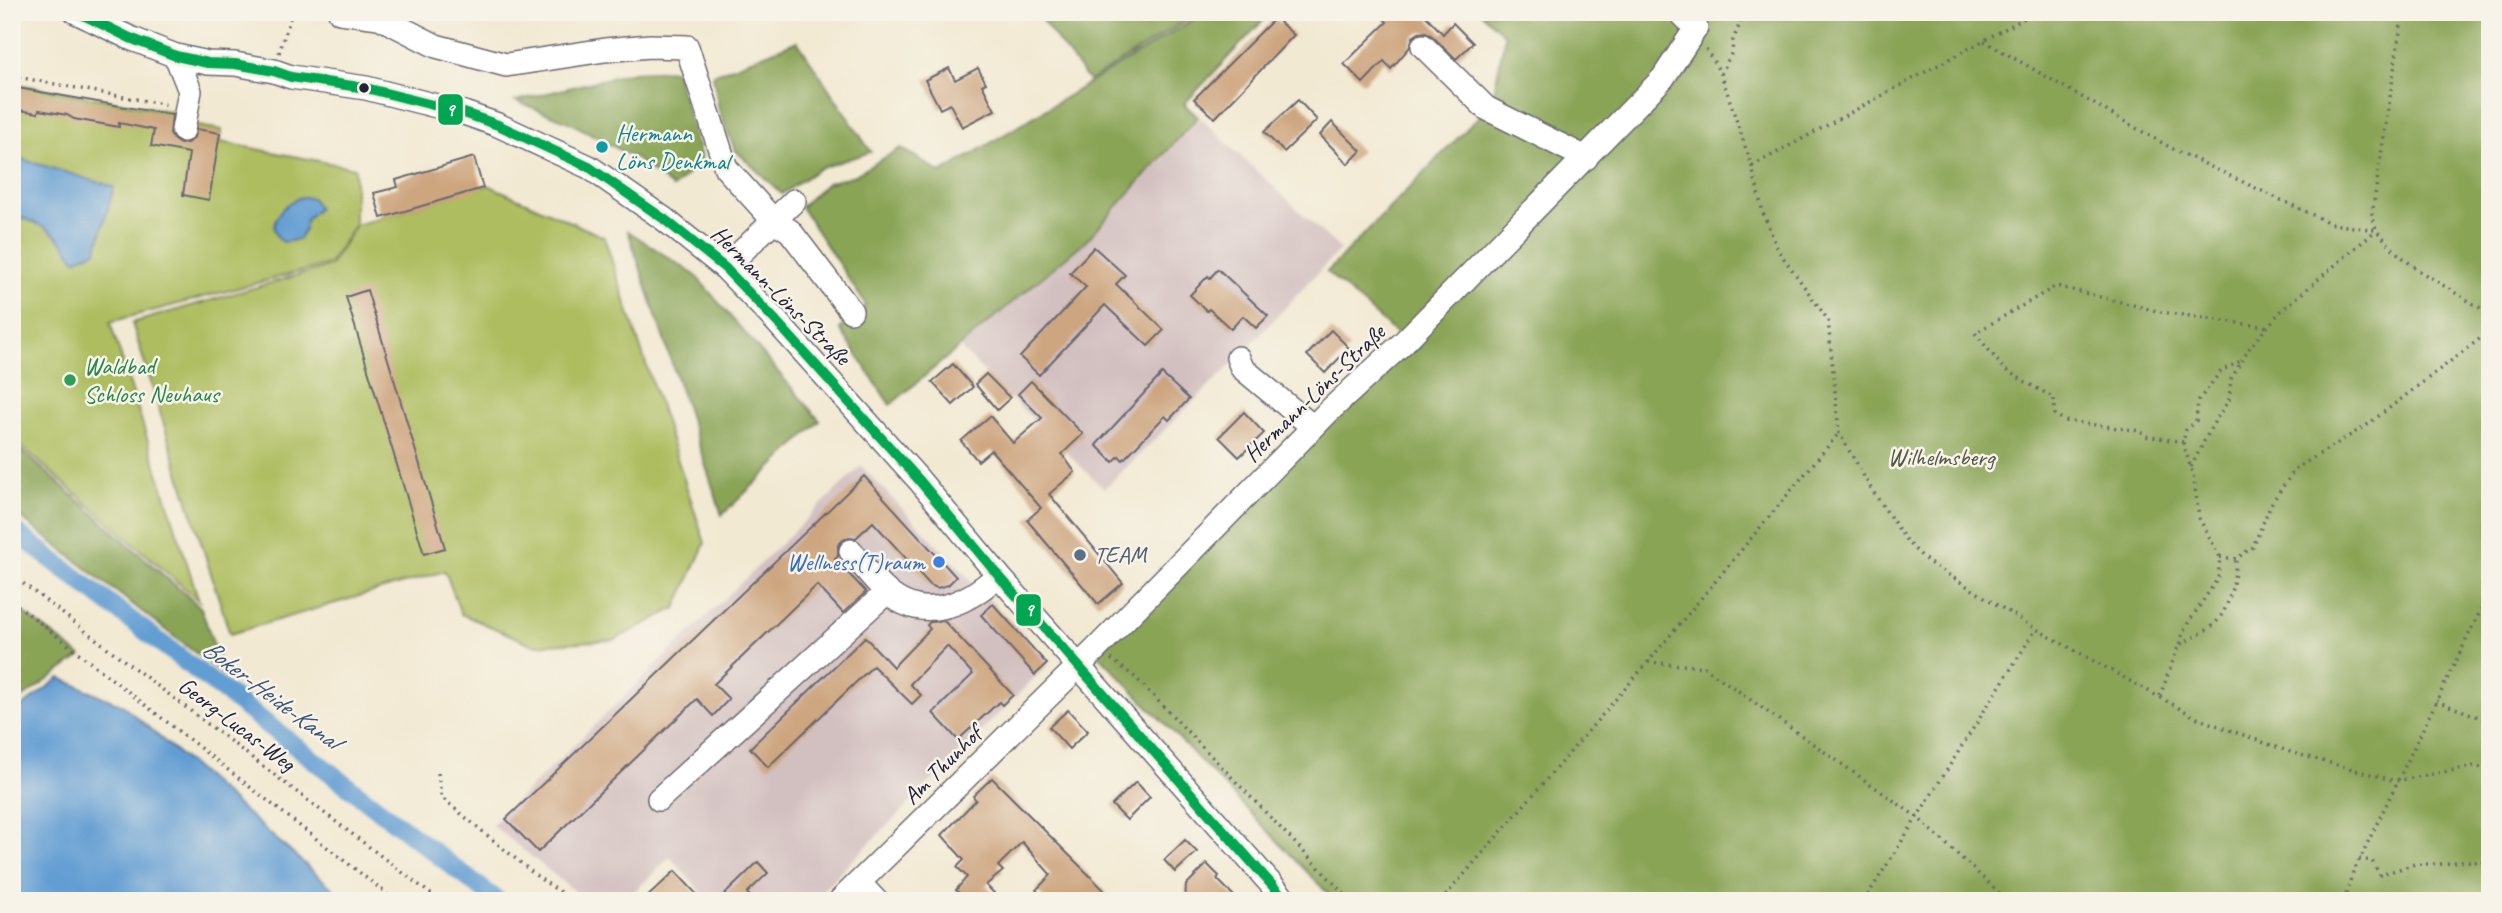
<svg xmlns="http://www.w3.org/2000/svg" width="2502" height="913" font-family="Caveat,sans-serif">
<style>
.industrial{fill:#d2bfc0}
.green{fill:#adbd5f;stroke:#68704d;stroke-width:2}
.forest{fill:#8aa456;stroke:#566348;stroke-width:2}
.water{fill:#639ed3;stroke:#426087;stroke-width:2}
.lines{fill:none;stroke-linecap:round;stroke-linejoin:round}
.canal{stroke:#639ed3;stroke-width:19}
.building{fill:#cda57f}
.minor-casing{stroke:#6b6870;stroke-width:26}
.path{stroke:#6b6870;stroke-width:3.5;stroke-dasharray:2 5;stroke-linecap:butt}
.minor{stroke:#fff;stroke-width:23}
.bus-1-casing{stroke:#f7f3e8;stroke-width:16}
.bus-1{stroke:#00a651;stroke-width:10}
.bus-dot{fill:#22223b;stroke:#f7f3e8;stroke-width:2.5}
.culture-dot{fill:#0f9aa8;stroke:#f7f3e8;stroke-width:2.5}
.leisure-dot{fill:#2e9e5b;stroke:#f7f3e8;stroke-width:2.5}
.service-dot{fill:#5c6f8a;stroke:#f7f3e8;stroke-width:2.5}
.shop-dot{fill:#3f7fe0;stroke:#f7f3e8;stroke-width:2.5}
.labels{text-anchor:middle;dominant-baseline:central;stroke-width:5;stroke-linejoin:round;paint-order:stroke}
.culture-label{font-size:24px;fill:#0d838f;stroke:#f7f3e8;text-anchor:start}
.street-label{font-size:24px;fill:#22223b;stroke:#f7f3e8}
.leisure-label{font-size:24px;fill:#27864d;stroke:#f7f3e8;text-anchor:start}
.park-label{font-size:24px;fill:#535848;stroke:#f7f3e8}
.service-label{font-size:24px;fill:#4e5e75;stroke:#f7f3e8;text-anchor:start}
.shop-label{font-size:24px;fill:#366cbe;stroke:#f7f3e8;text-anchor:end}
.water-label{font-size:26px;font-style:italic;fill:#3c5478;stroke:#f7f3e8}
.line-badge{stroke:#f7f3e8;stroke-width:2.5}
.badge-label{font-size:19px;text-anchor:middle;font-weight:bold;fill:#fff}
</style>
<rect width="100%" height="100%" fill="#f7f3e8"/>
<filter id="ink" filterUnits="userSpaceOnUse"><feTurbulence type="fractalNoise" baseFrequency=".0143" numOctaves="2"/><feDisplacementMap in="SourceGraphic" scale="14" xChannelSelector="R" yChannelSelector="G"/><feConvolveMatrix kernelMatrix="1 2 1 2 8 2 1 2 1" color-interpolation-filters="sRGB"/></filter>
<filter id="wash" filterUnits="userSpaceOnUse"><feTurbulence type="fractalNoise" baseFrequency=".00686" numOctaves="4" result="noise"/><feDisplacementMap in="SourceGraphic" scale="28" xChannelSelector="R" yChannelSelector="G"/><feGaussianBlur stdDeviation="1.57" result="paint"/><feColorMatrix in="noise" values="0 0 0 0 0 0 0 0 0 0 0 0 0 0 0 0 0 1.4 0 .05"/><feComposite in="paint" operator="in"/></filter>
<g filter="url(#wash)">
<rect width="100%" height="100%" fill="#f2e9d2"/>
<!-- industrial -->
<g class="industrial">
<polygon points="1200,118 1340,249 1238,358 1104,489 960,348 1089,240"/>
<polygon points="861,466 1050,662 812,901 709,901 670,857 625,901 587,901 492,825"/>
</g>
<!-- green -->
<g class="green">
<polygon points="12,83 175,112 174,122 222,130 220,142 355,168 355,224 329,264 110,322 199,601 12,438"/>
<polygon points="488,185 604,237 705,543 676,608 614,640 534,645 461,614 445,571 230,634 132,323 330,266 356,225"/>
</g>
<!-- forest -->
<g class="forest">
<polygon points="1000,12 1200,12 1089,81 1040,18"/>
<polygon points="1206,12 1271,12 1184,104 1198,117 1088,239 890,405 840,329 866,305 801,207 827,183 855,175 901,148 941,173"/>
<polygon points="1480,12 2490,12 2490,901 1335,901 1098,654 1408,344 1327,272 1492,103 1505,35"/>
<polygon points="797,41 871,152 820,168 782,194 735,150 719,110 713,75"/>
<polygon points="675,70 702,161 673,188 636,159 571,123 516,101 633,72"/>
<polygon points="628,231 695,275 820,421 722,515"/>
<polygon points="12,442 201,608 224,675 12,511"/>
<polygon points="12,604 81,656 12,705"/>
</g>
<!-- water -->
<g class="water">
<path d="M12 156 114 187 96 251 75 260C58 231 43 224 12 215Z"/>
<path d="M301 197 312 198 318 208 306 220 304 231 298 240 283 242C262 227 283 203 301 197Z"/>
<polygon points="60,678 124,706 347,901 12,901 12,714"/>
</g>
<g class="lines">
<!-- canal -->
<polyline class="canal" points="12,529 498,901"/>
</g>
<g id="blocks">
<!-- building -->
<g class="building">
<polygon points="1378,12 1422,12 1443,34 1453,23 1473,43 1456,59 1432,36 1426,32 1419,33 1413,37 1409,48 1391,69 1384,61 1363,83 1344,64 1387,22"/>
<polygon points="1275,18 1294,35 1215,118 1194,99"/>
<polygon points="949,68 955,80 978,68 986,83 982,85 995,110 962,127 950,104 940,109 925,80"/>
<polygon points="12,87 172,115 170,134 174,140 180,144 187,143 193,139 197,129 220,133 209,200 183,195 189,153 151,146 154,130 119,123 119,127 74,119 67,115 39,110 38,113 12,109"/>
<polygon points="1298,100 1317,120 1284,152 1264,132"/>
<polygon points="1332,122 1361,151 1348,164 1320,135"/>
<polygon points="474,157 483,188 381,218 374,193 398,187 396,180"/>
<polygon points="1094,247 1125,275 1116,284 1164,330 1148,346 1105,305 1039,375 1020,357 1086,287 1070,273"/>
<polygon points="1218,269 1268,316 1256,328 1243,316 1231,329 1209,309 1207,311 1190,295 1208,276 1210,278"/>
<polygon points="367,290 445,548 424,554 346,297"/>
<polygon points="1331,330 1349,348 1325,373 1307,355"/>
<polygon points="953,364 973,387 953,405 932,382"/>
<polygon points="986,374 1010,398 997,410 975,384"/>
<polygon points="1162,374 1189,399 1169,420 1165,416 1123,460 1119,456 1113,462 1096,445"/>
<polygon points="1031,381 1083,434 1062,454 1075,472 1049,494 1123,583 1098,604 1027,520 1041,508 991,450 978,461 961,441 990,416 1013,443 1042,418 1018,394"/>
<polygon points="1244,412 1264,433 1239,457 1219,437"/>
<polygon points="864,476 956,577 948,585 937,588 930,585 873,522 856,538 849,537 843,540 838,545 838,556 835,559 866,592 843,613 817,585 714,684 729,699 713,716 697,699 538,852 506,819"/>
<polygon points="993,604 1047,664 1035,675 981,615"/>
<polygon points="944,621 1013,695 1002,705 999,702 958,740 933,713 973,674 947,646 910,684 921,695 912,704 873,666 768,767 750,748 865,637 893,667 930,629 927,625 930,622"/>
<polygon points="1068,710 1088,731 1069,749 1049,727"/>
<polygon points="992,778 1106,892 1098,901 1047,901 1036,890 1051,875 1022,842 998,866 1003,871 986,885 994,893 987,901 966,901 956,890 967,877 957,867 964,860 942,835 976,800 973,796"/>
<polygon points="1136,782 1150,797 1127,820 1112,805"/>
<polygon points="1185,840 1197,852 1175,872 1164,860"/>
<polygon points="758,862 768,873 747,893 755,901 718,901"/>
<polygon points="1207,864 1219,876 1217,879 1239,901 1185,901 1186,885"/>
<polygon points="675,871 703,901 643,901"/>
</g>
</g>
</g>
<g filter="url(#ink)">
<use href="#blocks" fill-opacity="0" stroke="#6b6870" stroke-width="2"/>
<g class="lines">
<defs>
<g id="minor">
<polyline points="76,12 130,38 176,56 208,63 235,64 274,71 291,77 366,88 464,113 498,125 589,167 664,219 725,268 776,321 919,480 998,575 1286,901"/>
<polyline points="340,12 379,17 436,46 506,65 605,50 650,46 687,47 726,168 774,221 790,231 851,311"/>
<polyline points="1423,46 1486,108 1586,158"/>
<polyline points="176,56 190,91 183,130"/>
<polyline points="725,268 794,201"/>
<polyline points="1238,358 1242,368 1313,427"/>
<path d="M851 551C861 563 871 577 883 588 920 625 965 606 998 575"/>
<polyline points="659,799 887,592"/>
<polyline points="859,883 876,901"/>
<polyline points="840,901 1096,649 1329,411 1403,343 1663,78 1696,28 1680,12"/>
</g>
</defs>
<!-- minor casing -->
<use href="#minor" class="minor-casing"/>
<!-- path -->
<g class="path">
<polyline points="2403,12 2372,214 2376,230 2396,252 2418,270 2490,314"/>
<polyline points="1984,41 2171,148 2332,224 2376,230"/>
<polyline points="1706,49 1721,74 1752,167 1763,213 1778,250 1828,320 1839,433 1872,490 1908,543 1928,562 2036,629 2199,719 2293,753 2396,781 2475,766 2490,770"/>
<polyline points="279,53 292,12"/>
<polyline points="1721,74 1732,52 1733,40 1745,12"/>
<polyline points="12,76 167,105"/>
<polyline points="1752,166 2036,12"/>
<polyline points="2183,442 2145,436 2141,431 2066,421 2055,415 2054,398 2005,370 1975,333 2056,286 2161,312 2267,327"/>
<polyline points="2191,467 2213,424 2229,400 2231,379 2250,347 2280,312 2374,232"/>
<polyline points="2220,557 2236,559 2253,547 2271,504 2295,469 2367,425 2490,331"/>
<polyline points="12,575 440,901"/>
<polyline points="12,601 396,901"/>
<path d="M2181 644C2190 639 2202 634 2211 627 2229 613 2235 581 2236 559"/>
<polyline points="1111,659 1136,678 1351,901"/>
<polyline points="1648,662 1704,667 1917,817 2008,901"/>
<polyline points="2160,696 2185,628 2218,578 2220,557 2199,518 2194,479 2183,442 2186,430 2196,421 2198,401 2221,371 2241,361"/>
<polyline points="2436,701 2490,721"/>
<polyline points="438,773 441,797 539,878 574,901"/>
<polyline points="2359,859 2372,861 2380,875 2415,864 2442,864 2462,861 2485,862 2490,858"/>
<polyline points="1441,901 1648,662 1839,433"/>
<polyline points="1864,901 2036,629"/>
<polyline points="2344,901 2352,875 2490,591"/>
</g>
<!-- minor -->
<use href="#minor" class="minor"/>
<defs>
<polyline id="bus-1" points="77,12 130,38 176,56 208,63 235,64 274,71 291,77 366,88 464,113 498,125 589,167 664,219 725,268 776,321 919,480 998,575 1286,901"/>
</defs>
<!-- bus-1 casing -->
<use href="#bus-1" class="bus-1-casing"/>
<!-- bus-1 -->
<use href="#bus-1" class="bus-1"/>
</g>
</g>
<!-- markers -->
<circle class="bus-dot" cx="364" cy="88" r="6"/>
<circle class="culture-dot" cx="602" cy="147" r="7"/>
<circle class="leisure-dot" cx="70" cy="380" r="7"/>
<circle class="service-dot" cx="1080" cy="555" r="7"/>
<circle class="shop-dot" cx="939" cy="562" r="7"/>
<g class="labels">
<!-- culture labels -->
<g class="culture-label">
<text x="616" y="133">Hermann<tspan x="616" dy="28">Löns Denkmal</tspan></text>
</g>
<!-- street labels -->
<g class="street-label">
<text transform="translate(781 295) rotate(45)">Hermann-Löns-Straße</text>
<text transform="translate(1314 393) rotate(-44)">Hermann-Löns-Straße</text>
<text transform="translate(237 724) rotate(37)">Georg-Lucas-Weg</text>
<text transform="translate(942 765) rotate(-45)">Am Thunhof</text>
</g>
<!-- leisure labels -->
<g class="leisure-label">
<text x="84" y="366">Waldbad<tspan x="84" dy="28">Schloss Neuhaus</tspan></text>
</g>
<!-- park labels -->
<g class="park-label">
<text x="1941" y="457">Wilhelmsberg</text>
</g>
<!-- service labels -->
<g class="service-label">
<text x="1094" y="555">TEAM</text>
</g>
<!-- shop labels -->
<g class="shop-label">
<text x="925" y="562">Wellness(T)raum</text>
</g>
<!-- water labels -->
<g class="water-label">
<text transform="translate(271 694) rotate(37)">Boker-Heide-Kanal</text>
</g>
</g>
<g class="line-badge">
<rect x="437" y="93" width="27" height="33" rx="7" fill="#00a651"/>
<rect x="1015" y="593" width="27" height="34" rx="7" fill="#00a651"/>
</g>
<g class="badge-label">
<text x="450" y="116">9</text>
<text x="1029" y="616">9</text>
</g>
<!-- margin -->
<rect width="2502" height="913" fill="none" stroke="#f7f3e8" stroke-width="42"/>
</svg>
